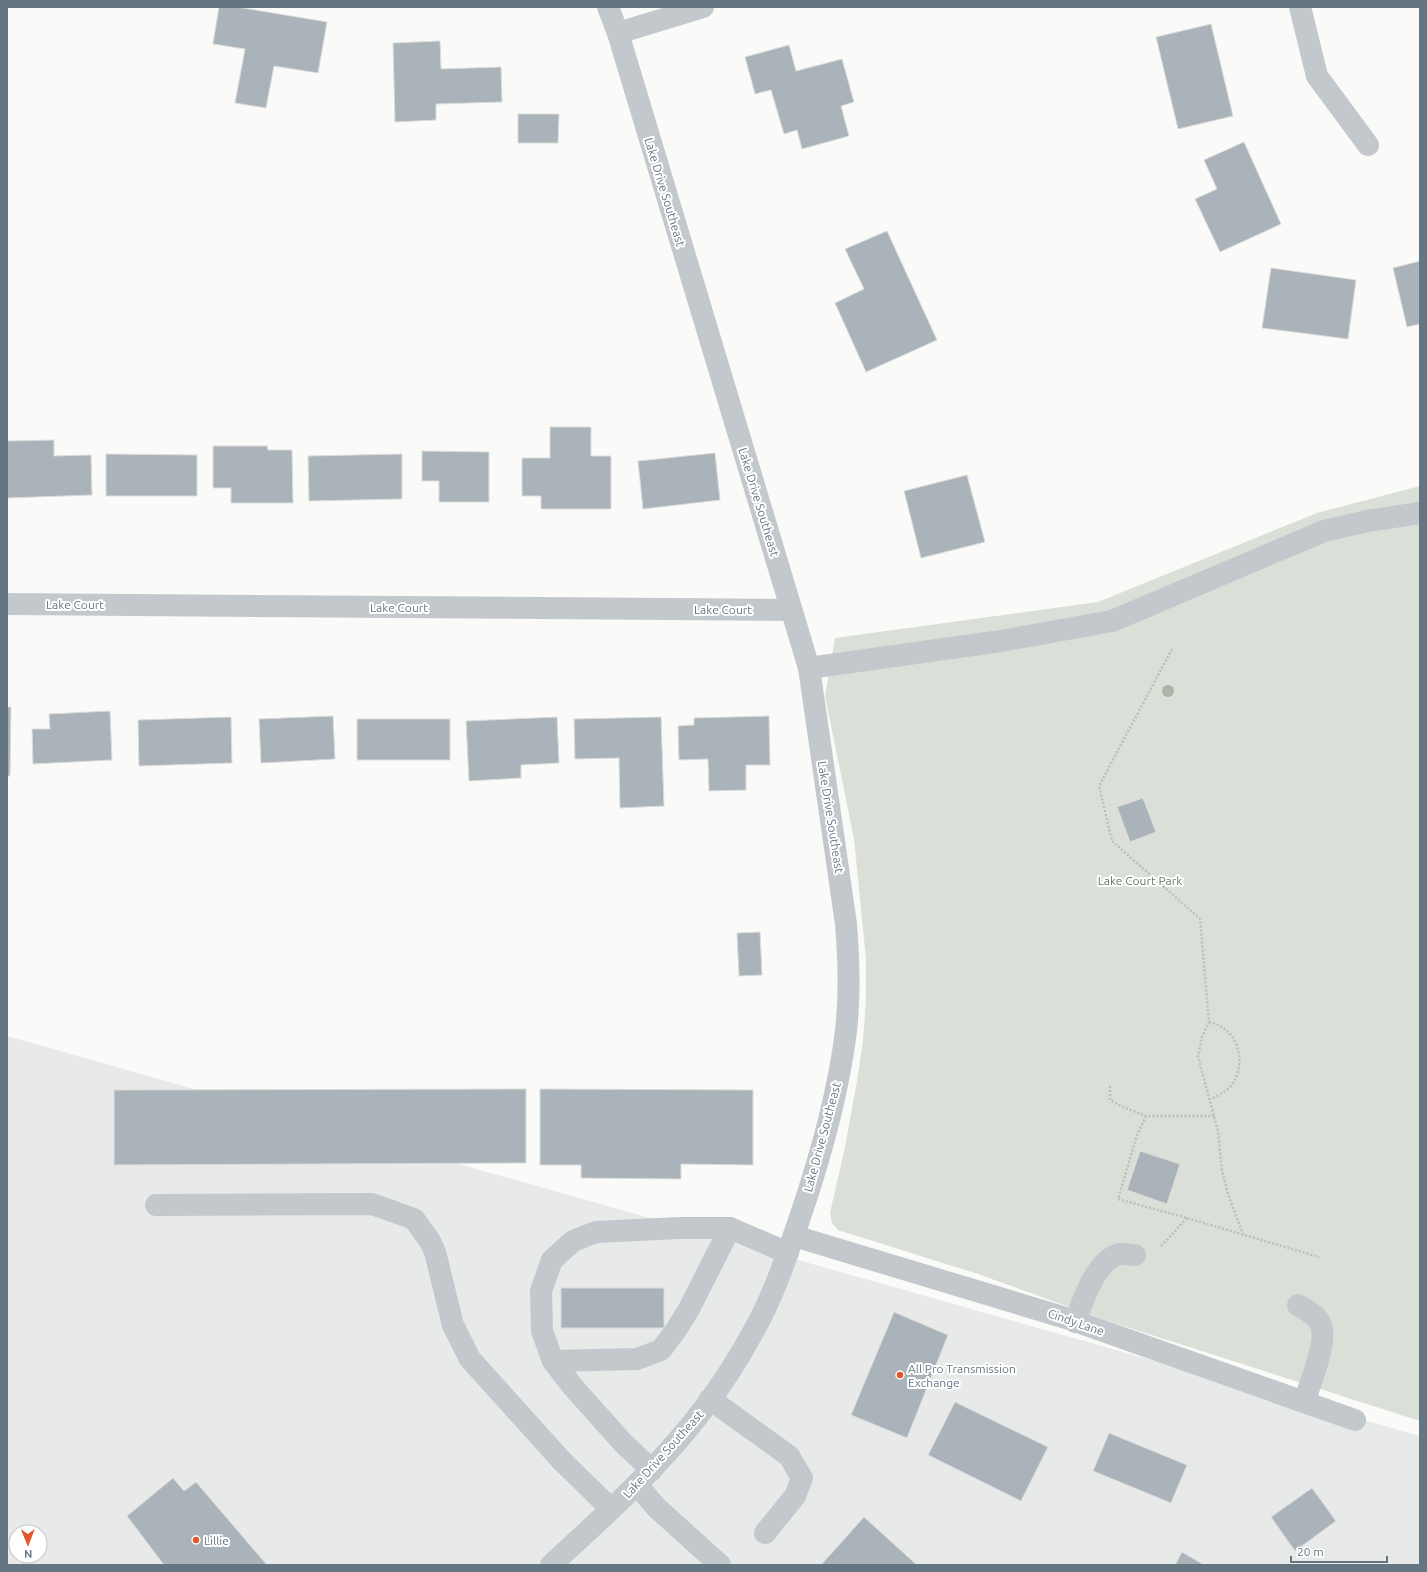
<svg xmlns="http://www.w3.org/2000/svg" width="1427" height="1572" font-family="Ubuntu,sans-serif">
<style>
.built{fill:#e8e9e9;fill-rule:evenodd}
.green{fill:#dadfd7}
.building{fill:#aab3b9;stroke:#dcdcda}
.lines{fill:none;stroke-linecap:round;stroke-linejoin:round}
.path{stroke:#bbbfc2;stroke-width:2.5;stroke-dasharray:2 2;stroke-linecap:butt}
.minor{stroke:#c3c8cc;stroke-width:22}
.tree{fill:#aab4a7}
.poi-dot{fill:#e4572e;stroke:#fff;stroke-width:1.5}
.labels{text-anchor:middle;dominant-baseline:central;stroke-width:4;stroke-linejoin:round;paint-order:stroke}
.street-label{font-size:12px;fill:#657683;stroke:#fff}
.park-label{font-size:12px;fill:#687a64;stroke:#fff}
.poi-label{font-size:12px;fill:#657683;stroke:#fff;text-anchor:start}
</style>
<rect width="100%" height="100%" fill="#fafaf8"/>
<!-- built -->
<path class="built" d="M7 1036 1420 1436V1565H7ZM16 1532H40V1556H16Z"/>
<!-- green -->
<polygon class="green" points="1420,486 1420,1421 1111,1322 978,1274 838,1230 832,1223 830,1213 845,1147 857,1081 863,1041 866,999 866,959 854,839 825,696 835,638 1098,602 1317,513"/>
<!-- building -->
<g class="building">
<polygon points="219,7 237,7 327,22 318,73 274,66 266,108 235,103 245,49 213,44"/>
<polygon points="1211,24 1233,116 1178,129 1156,37"/>
<polygon points="440,41 441,69 501,67 502,102 436,104 436,120 395,122 393,43"/>
<polygon points="789,45 796,71 842,59 854,102 841,106 849,136 802,149 797,130 784,134 771,90 755,94 745,57"/>
<polygon points="518,114 559,114 558,143 518,143"/>
<polygon points="1244,142 1281,224 1220,252 1195,199 1217,189 1204,160"/>
<polygon points="887,231 937,340 866,372 835,303 864,289 845,249"/>
<polygon points="1420,261 1420,324 1407,327 1393,268"/>
<polygon points="1271,268 1356,280 1348,339 1262,328"/>
<polygon points="550,427 591,427 591,456 611,456 611,509 541,509 541,496 522,496 522,458 550,458"/>
<polygon points="54,440 54,456 91,455 92,495 7,498 7,441"/>
<polygon points="213,446 267,446 268,450 292,450 293,503 231,503 231,488 213,488"/>
<polygon points="422,451 489,452 489,502 439,502 439,481 422,481"/>
<polygon points="715,453 720,500 643,509 638,461"/>
<polygon points="106,454 197,455 197,496 106,496"/>
<polygon points="402,454 402,499 309,501 308,456"/>
<polygon points="967,475 985,542 921,558 904,491"/>
<polygon points="7,707 11,707 10,776 7,776"/>
<polygon points="110,711 112,760 33,764 32,729 50,729 49,714"/>
<polygon points="333,716 335,759 261,763 259,719"/>
<polygon points="769,716 770,765 746,765 746,790 709,791 708,759 679,760 678,726 694,725 694,718"/>
<polygon points="231,717 232,763 139,766 138,720"/>
<polygon points="557,717 559,763 521,765 521,778 469,781 466,721"/>
<polygon points="661,717 664,806 620,808 619,758 575,759 574,719"/>
<rect x="357" y="719" width="93" height="41"/>
<polygon points="1143,798 1156,832 1130,842 1117,807"/>
<polygon points="760,932 762,975 739,976 737,933"/>
<polygon points="526,1089 526,1163 114,1165 114,1090"/>
<polygon points="540,1089 753,1090 753,1165 681,1164 681,1179 581,1178 581,1165 540,1165"/>
<polygon points="1140,1151 1180,1164 1167,1204 1127,1190"/>
<rect x="561" y="1288" width="103" height="40"/>
<polygon points="894,1312 948,1335 907,1438 851,1415"/>
<polygon points="955,1402 1048,1447 1021,1501 928,1455"/>
<polygon points="1109,1433 1187,1465 1171,1503 1093,1471"/>
<polygon points="173,1478 184,1491 196,1482 267,1565 164,1565 127,1516"/>
<polygon points="1312,1488 1336,1521 1295,1551 1271,1517"/>
<polygon points="864,1517 917,1565 821,1565"/>
<polygon points="1182,1552 1204,1565 1175,1565"/>
</g>
<g class="lines">
<!-- path -->
<g class="path">
<polyline points="1172,649 1099,786 1112,841 1200,919 1209,1022 1202,1037 1198,1057 1218,1131 1222,1170 1228,1194 1243,1234"/>
<path d="M1209 1022C1212 1023 1217 1024 1220 1026 1240 1037 1245 1064 1233 1083 1228 1091 1219 1095 1211 1099"/>
<polyline points="1110,1086 1110,1100 1121,1106 1146,1116 1215,1116"/>
<polyline points="1146,1116 1137,1135 1118,1199 1187,1218 1319,1257"/>
<polyline points="1161,1246 1187,1218"/>
</g>
<!-- minor -->
<g class="minor">
<polyline points="1300,7 1317,76 1368,145"/>
<polyline points="618,33 703,7"/>
<polyline points="7,604 791,610"/>
<polyline points="809,668 1001,641 1112,621 1324,531 1367,521 1420,513"/>
<polyline points="156,1205 372,1204 414,1219 430,1241 435,1252 453,1325 470,1359 561,1460 611,1509"/>
<polyline points="794,1236 1066,1318 1355,1420"/>
<path d="M1298 1305C1306 1310 1316 1314 1320 1323 1329 1339 1310 1384 1304 1402"/>
<path d="M1075 1322C1083 1301 1095 1261 1119 1254 1123 1253 1130 1255 1135 1255"/>
<polyline points="553,1361 637,1359 661,1350 676,1330 689,1309 730,1228"/>
<polyline points="710,1399 789,1456 802,1478 795,1496 765,1533"/>
<polyline points="652,1470 624,1444 573,1387 553,1361 542,1331 541,1291 552,1260 573,1241 596,1232 678,1228 730,1228 788,1253"/>
<polyline points="637,1485 657,1508 720,1565"/>
<path d="M551 1565C605 1515 661 1466 705 1407 723 1383 739 1358 753 1332 773 1297 786 1258 799 1220 820 1159 838 1095 846 1031 850 995 849 960 846 924L809 668 618 33 608 7"/>
</g>
</g>
<!-- trees -->
<circle class="tree" cx="1168" cy="691" r="6"/>
<!-- markers -->
<g class="poi-dot">
<circle cx="900" cy="1375" r="4"/>
<circle cx="196" cy="1540" r="4"/>
</g>
<g class="labels">
<!-- street labels -->
<g class="street-label">
<text transform="translate(665 192) rotate(73)">Lake Drive Southeast</text>
<text transform="translate(759 502) rotate(73)">Lake Drive Southeast</text>
<text x="75" y="604">Lake Court</text>
<text x="399" y="607">Lake Court</text>
<text x="723" y="609">Lake Court</text>
<text transform="translate(831 817) rotate(81)">Lake Drive Southeast</text>
<text transform="translate(822 1137) rotate(-75)">Lake Drive Southeast</text>
<text transform="translate(1076 1322) rotate(19)">Cindy Lane</text>
<text transform="translate(663 1454) rotate(-48)">Lake Drive Southeast</text>
</g>
<!-- park labels -->
<g class="park-label">
<text x="1140" y="880">Lake Court Park</text>
</g>
<!-- poi labels -->
<g class="poi-label">
<text x="908" y="1368">All Pro Transmission<tspan x="908" dy="14">Exchange</tspan></text>
<text x="204" y="1540">Lillie</text>
</g>
</g>
<!-- border -->
<rect width="1427" height="1572" fill="none" stroke="#657683" stroke-width="16"/>
<!-- north arrow -->
<g transform="translate(28 1544) rotate(179)"><circle r="19" fill="#ffffff" stroke="#c1c8cd"/>
<path d="M0-3L7 15L0 10L-7 15Z" fill="#e4572e"/>
<text y="-6" font-size="11" font-weight="bold" text-anchor="middle" fill="#657683">N</text>
</g>
<!-- scale -->
<path d="M1291 1556v6h96v-6" fill="none" stroke="#657683" stroke-width="2"/>
<text x="1297" y="1556" font-size="12" fill="#657683" stroke="#ffffff" stroke-width="3" paint-order="stroke">20 m</text>
</svg>
